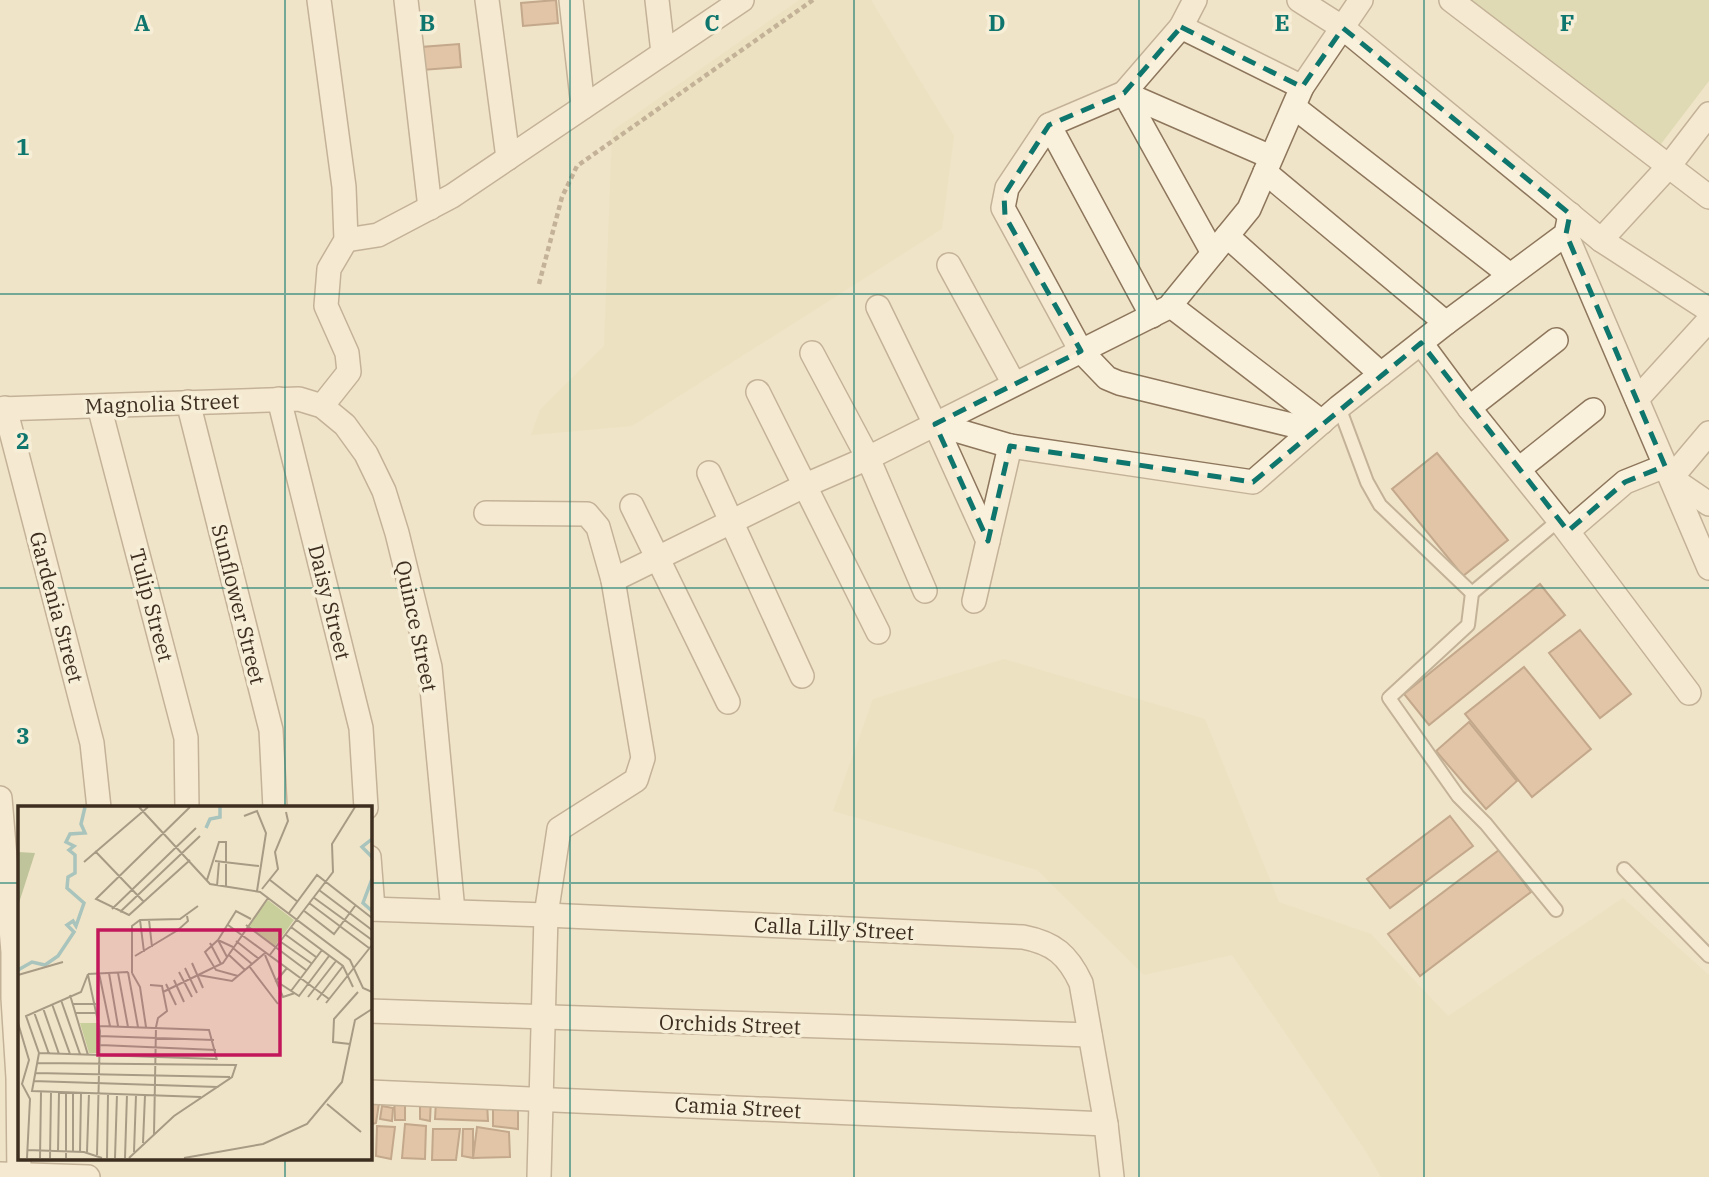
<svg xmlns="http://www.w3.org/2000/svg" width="1709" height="1177" font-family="'IBM Plex Serif',serif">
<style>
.farmland{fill:#e6deb5}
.green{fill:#c9cf9b}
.building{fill:#cf9f7d;stroke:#8d5f41;stroke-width:2}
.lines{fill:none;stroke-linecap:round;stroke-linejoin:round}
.lane-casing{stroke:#8d765c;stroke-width:16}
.street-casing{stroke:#8d765c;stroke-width:26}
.path{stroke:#8d765c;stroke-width:4.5;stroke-dasharray:5 3.5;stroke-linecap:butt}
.lane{stroke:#faf1dc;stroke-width:12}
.street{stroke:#faf1dc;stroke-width:23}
.marked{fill:none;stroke:#0f766e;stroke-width:5;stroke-dasharray:14 9;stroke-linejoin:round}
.grid{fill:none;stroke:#0f766e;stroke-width:2;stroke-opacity:0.55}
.labels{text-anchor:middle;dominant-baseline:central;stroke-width:7;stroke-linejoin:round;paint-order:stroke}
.street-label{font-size:21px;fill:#3d2e20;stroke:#f7eed8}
.inset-river{fill:none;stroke:#a9c4bc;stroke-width:3.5}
.inset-road{fill:none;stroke:#a89b85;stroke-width:2}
.view{fill:#c2185b;fill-opacity:0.15;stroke:#c2185b;stroke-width:3.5}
.inset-edge{fill:none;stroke:#3d2e20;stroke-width:3.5}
.grid-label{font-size:23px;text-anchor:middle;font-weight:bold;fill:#0f766e;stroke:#f7eed8;stroke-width:7;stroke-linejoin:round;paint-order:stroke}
</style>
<rect width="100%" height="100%" fill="#f0e4c8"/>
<!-- farmland -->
<g class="farmland">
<polygon points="799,0 871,0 954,136 942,229 632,426 531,435 540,410 604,346 612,131"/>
<polygon points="1004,659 1205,719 1279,902 1371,934 1448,1016 1623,898 1709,975 1709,1177 1381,1177 1365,1150 1232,955 1144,975 1037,870 833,811 873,699"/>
</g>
<!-- green -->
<polygon class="green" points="1462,0 1709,0 1709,81 1658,148"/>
<!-- building -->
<g class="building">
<polygon points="556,0 558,23 523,26 521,3"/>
<polygon points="459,44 461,67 422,70 421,47"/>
<polygon points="1437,453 1508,540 1463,576 1392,489"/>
<polygon points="1540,584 1565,615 1429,725 1404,694"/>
<polygon points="1580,630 1631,694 1600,718 1549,653"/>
<polygon points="1524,667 1591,749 1532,797 1465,714"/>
<polygon points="1469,722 1517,781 1486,809 1436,751"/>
<polygon points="1450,816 1473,846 1390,908 1367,879"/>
<polygon points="1499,850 1531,892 1420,976 1388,934"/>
<polygon points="369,1096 380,1097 376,1123 369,1125"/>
<polygon points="394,1097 405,1098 405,1120 395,1120"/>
<polygon points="431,1099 430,1121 420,1119 420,1100"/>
<polygon points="436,1101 487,1102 488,1121 435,1119"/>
<polygon points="493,1102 518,1102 518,1129 493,1126"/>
<polygon points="382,1106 393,1108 392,1121 380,1119"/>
<polygon points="405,1124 426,1126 425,1159 402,1158"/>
<polygon points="377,1126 395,1127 391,1159 376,1156"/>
<polygon points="477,1127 509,1132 510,1157 473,1158"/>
<polygon points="433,1129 460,1129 456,1160 432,1160"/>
<polygon points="463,1129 473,1129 473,1158 462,1156"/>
</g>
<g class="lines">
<defs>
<g id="lane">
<polyline points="1339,407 1367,482 1380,505 1472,593 1559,520"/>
<polyline points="1472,593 1468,625 1389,698 1458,796 1486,824 1556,910"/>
<polyline points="1624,869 1709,956"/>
</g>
<g id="street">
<polyline points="319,0 344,187 346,240 329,269 326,306 347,353 349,372 322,406"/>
<polyline points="406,0 430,208"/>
<polyline points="487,0 508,158"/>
<polyline points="571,0 583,107"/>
<polyline points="657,0 663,53"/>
<polyline points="1195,0 1181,27 1124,93 1213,253"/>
<polyline points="1299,0 1343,28 1601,240 1709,310"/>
<polyline points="1451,0 1709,197"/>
<polyline points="1181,27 1302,87"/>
<polyline points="1294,107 1510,275"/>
<polyline points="1049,125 1152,316"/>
<polyline points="1271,157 1124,93 1049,125 1007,188 1003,208 1081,351 1107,378 1119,383 1312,430"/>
<polyline points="1265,172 1446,323"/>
<polyline points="1566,234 1709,568"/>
<polyline points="1227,236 1381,374"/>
<polyline points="346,240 378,235 452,196 742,0"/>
<polyline points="1601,240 1669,166 1709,114"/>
<polyline points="949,265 1014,384"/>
<polyline points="1171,306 1322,422"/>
<polyline points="878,307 935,424 988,541"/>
<polyline points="1421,343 1469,408 1559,520 1689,693"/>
<polyline points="812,353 868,458 925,591"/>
<polyline points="758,392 878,632"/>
<polyline points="279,399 361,728 366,808"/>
<polyline points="1637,399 1709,320"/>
<polyline points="188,402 271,730 275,808"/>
<polyline points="99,406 186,738 187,808"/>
<polyline points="5,408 92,743 99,808"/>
<polyline points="1469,408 1556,340"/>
<polyline points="0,409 299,399 322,406 345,425 366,454 384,491 397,533 430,667 453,911"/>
<polyline points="935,424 1010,446 1253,482 1339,407 1446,323 1566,234 1570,214"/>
<polyline points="1709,433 1671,478 1709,504"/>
<polyline points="1519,469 1593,410"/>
<polyline points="709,473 802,676"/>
<polyline points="632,506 728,702"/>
<polyline points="486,513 587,514 598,527 613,580 643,758 636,780 559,829 546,915 539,1177"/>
<polyline points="1568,531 1625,482 1665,466"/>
<polyline points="613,580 806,485 868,458 1169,307 1249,209 1302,87 1361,0"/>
<polyline points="974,601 1010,446"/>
<polyline points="0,798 13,952 13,998 18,1078 19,1177"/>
<polyline points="369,857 373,909"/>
<path d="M369 909 546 915 1023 937C1054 943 1068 955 1081 983L1106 1124 1112 1177"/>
<polyline points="369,1011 1090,1035"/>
<polyline points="369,1092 1106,1124"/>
<polyline points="0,1174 88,1177"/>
</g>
</defs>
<!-- lane casing -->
<use href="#lane" class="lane-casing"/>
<!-- street casing -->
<use href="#street" class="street-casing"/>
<!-- path -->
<polyline class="path" points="539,284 562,197 577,166 813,0"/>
<!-- lane -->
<use href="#lane" class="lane"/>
<!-- street -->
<use href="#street" class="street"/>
</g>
<!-- marked area -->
<path d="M0 0H1709V1177H0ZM1181 27 1302 87 1343 28 1570 214 1566 234 1665 466 1625 482 1568 531 1421 343 1253 482 1010 446 988 541 935 424 1081 351 1005 216 1004 195 1049 125 1124 93Z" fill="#f0e4c8" fill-opacity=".55" fill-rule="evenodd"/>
<path class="marked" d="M1181 27 1302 87 1343 28 1570 214 1566 234 1665 466 1625 482 1568 531 1421 343 1253 482 1010 446 988 541 935 424 1081 351 1005 216 1004 195 1049 125 1124 93Z"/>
<!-- grid -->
<path class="grid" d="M285 0V808M570 0V1177M854 0V1177M1139 0V1177M1424 0V1177M0 294H1709M0 588H1709M0 883H19M369 883H1709M285 1158V1177"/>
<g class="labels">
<!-- street labels -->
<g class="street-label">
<text transform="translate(162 403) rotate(-2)">Magnolia Street</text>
<text transform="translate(330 602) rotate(76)">Daisy Street</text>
<text transform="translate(239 604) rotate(76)">Sunflower Street</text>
<text transform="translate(152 605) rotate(75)">Tulip Street</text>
<text transform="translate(57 607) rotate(75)">Gardenia Street</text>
<text transform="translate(417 626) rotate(78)">Quince Street</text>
<text transform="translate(834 928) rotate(3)">Calla Lilly Street</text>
<text transform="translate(730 1024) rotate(2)">Orchids Street</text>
<text transform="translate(738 1107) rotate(3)">Camia Street</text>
</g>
</g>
<!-- overview -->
<g transform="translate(18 806)">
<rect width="354" height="354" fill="#f0e4c8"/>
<path d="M250 94 276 114 257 140 230 120ZM62 217H79L81 247H71Z" fill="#c9cf9b"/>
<path d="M0 46 17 47 0 100Z" fill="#bfc49a"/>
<path class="inset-river" d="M188 22 192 13 202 11V1M354 33 344 41 354 51M354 73 345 97 354 105M0 164 14 156 27 159 40 150 56 126 49 119 55 115 58 120 66 97 49 82 50 71 57 67V49L51 44 56 40 48 36 52 28 67 27 63 18 67 1"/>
<path class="inset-road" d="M121 1 192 78 242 86 332 154 345 182 354 186M172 1 78 93 111 109 172 54M226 10 239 5 248 27 239 85M77 45 126 96M197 55 241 60M66 56 130 1M189 74 201 36H208V81M252 74 280 96M199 80 201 56M244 83 260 63 257 46 270 15 268 6M301 84 354 124M295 91 354 134M291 97 351 142M94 103 178 22M285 104 316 128 337 100M102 106 182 30M271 107 299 69 354 112M122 114 126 146M131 114 134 141M210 119 311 193M228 119 288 164M273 121 325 160 335 181M268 129 298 151M218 135 241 153M263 136 293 157M192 137 203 158M215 141 200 134 187 146 198 164 220 170M215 142 234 158M211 149 227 164M247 149 265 191 277 187M117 150 160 124 170 115 169 110M251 150 315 66 314 38 337 1M209 151 200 134 218 105 233 113M174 157 185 182M231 160 260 198M167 162 179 187M269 162 258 175 281 190 311 150M110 166 120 221M161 166 174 191M81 167 92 220M91 167 100 220M100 167 110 221M114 167V120L122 114 162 113 180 100M114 167 122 181 128 221M70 168 63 186 8 210 21 247 14 285 183 291M70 168 110 166M0 169 45 156M70 169 82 225 79 349M180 169 214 175 247 147M156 174 166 196M148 178 158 199M132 179 144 180 149 205 140 212 138 221 136 328M273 185 304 144M145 186 205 157 250 92M52 189 70 249M290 191 318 155M43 194 62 248M299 194 325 160M308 197 354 139M34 198 52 248M55 198H78M25 202 41 248M16 206 31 248M57 207H80M0 217 11 254 4 278 12 293 9 352M81 220 191 224 199 254M81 230 196 234M332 238 315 236 316 213 340 186M82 239 198 244M21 247 199 253M19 257 218 259 214 271 156 310 111 352M17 267 212 271M15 275 200 281M309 298 343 326M125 337 127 289M9 344 66 346 84 352M40 345 41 286M55 346V287M62 346 63 287M69 346 71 287M116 346 118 289M22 352 23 286M32 352 33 286M48 352V287M89 352 90 288M97 352 99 288M107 352 109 288M166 352 245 338 289 318 324 276 337 214 354 203"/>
<path class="view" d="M80 124H262V249H80Z"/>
<rect width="354" height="354" class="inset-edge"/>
</g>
<g class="grid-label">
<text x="142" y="31">A</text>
<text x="427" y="31">B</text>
<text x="712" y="31">C</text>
<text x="997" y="31">D</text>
<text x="1282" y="31">E</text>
<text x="1567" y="31">F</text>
<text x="23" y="155">1</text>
<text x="23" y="449">2</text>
<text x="23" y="744">3</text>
</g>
</svg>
